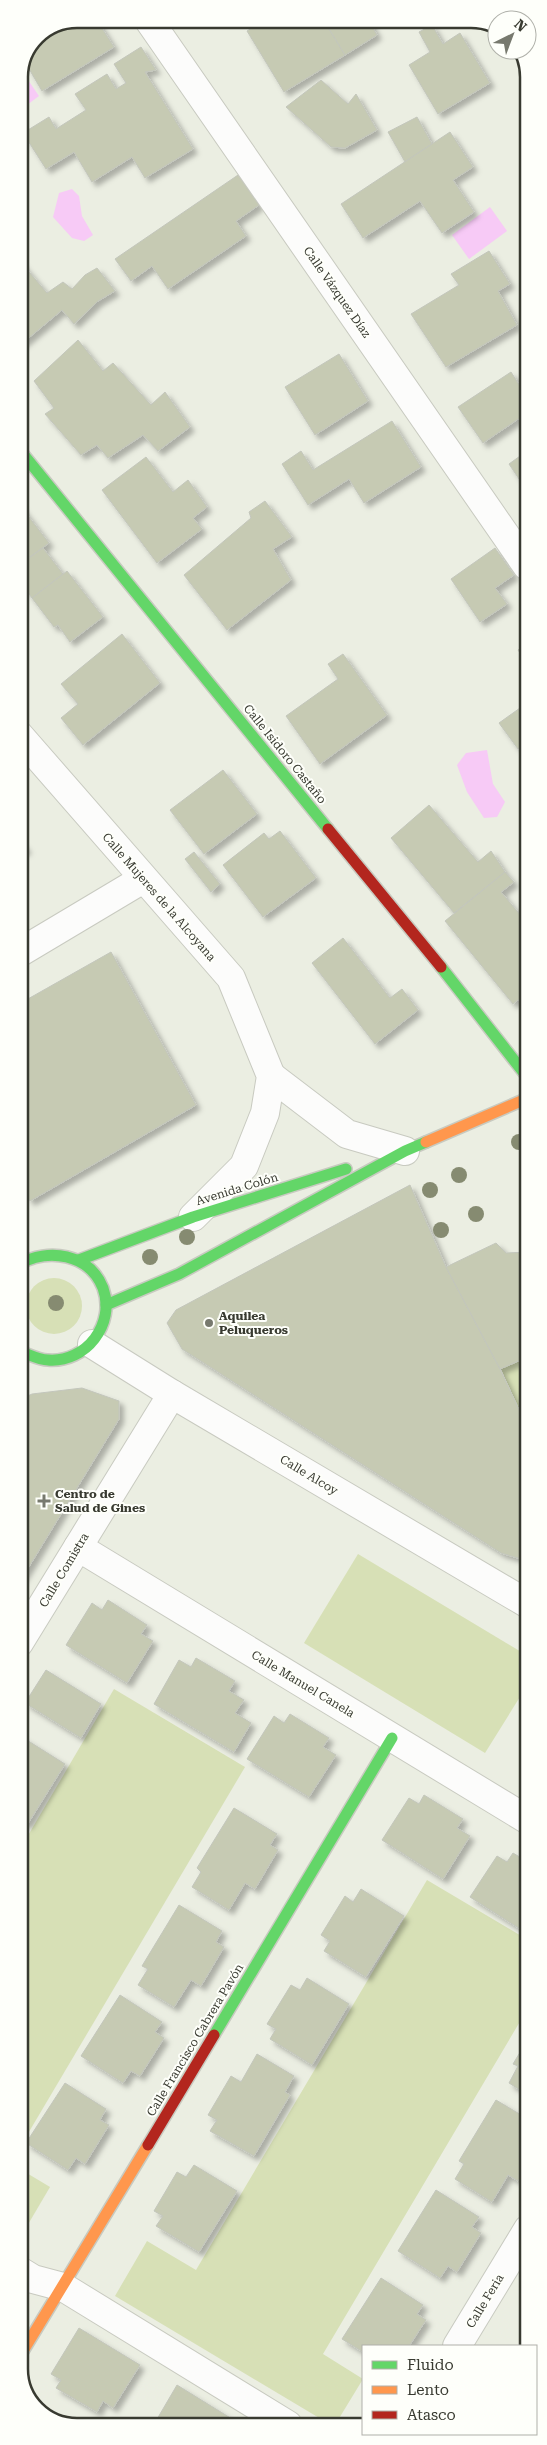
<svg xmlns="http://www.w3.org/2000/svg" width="547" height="2445" font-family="'Roboto Serif',serif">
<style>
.green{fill:#d7e0b6}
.water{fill:#f7caf6}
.building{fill:#c6cab3;stroke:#c3c6bc;filter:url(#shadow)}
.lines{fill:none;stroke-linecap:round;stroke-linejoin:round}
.street-casing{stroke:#c8cac0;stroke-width:30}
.fast-casing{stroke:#c8cac0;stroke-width:14}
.slow-casing{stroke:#c8cac0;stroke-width:14}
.jam-casing{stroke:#c8cac0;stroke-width:14}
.street{stroke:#fcfcfb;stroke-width:28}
.fast{stroke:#63d668;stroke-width:11}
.slow{stroke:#ff974d;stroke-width:11}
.jam{stroke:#b3261e;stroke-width:11}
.tree{fill:#868b71}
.poi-dot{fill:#77796e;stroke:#fefffa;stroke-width:2}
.labels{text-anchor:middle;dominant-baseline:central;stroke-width:4;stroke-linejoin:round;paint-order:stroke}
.street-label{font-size:12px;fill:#383a30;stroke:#fefffa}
.poi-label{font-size:12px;font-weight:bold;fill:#383a30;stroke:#fefffa;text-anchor:start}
.rim{fill:none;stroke:#383a30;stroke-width:2.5}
</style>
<defs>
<filter id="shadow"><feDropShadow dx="4.5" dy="4.5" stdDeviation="2.5" flood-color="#0004"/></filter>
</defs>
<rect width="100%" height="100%" fill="#ebeee2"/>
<!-- green -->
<g class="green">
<circle cx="54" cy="1306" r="28"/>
<polygon points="528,1357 528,1429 501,1369"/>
<polygon points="358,1554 528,1656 528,1684 485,1753 304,1643"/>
<polygon points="114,1689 245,1767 20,2147 20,1849"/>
<polygon points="427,1880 528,1940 528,2008 323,2354 363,2379 335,2425 331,2425 115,2296 147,2241 196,2270"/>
<polygon points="20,2169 50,2187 20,2238"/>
</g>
<!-- water -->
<g class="water">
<polygon points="24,74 39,96 19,111 19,77"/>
<polygon points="72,189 79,196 82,216 93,235 84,241 72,238 53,217 59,193"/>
<polygon points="490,207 507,231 469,259 452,235"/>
<polygon points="487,750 493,784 505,802 497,817 484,818 467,792 457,765 466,753"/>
</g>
<!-- building -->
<g class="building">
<polygon points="77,19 96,19 114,47 42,91 25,62 36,36"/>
<polygon points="267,19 323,19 345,55 284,92 247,31"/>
<polygon points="323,19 368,19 377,35 345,55"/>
<polygon points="432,25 443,44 460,33 490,83 438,114 409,65 430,52 419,32"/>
<polygon points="141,47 156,70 145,72 193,149 145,178 132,157 92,182 74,152 46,169 23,133 49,117 56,129 86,110 75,94 107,74 116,89 126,83 114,64"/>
<polygon points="321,80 348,104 356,94 377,130 345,148 331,147 286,107"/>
<polygon points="417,117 432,144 405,162 388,132"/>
<polygon points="450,132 473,167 453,180 474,212 442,233 420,201 363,238 341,204"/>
<polygon points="238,175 259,205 236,221 246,236 168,289 152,266 131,281 115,259"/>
<polygon points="489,251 510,284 498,291 517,325 446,367 411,314 459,285 451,274"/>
<polygon points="19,260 47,293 63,282 72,289 85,275 97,268 115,291 98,301 74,324 62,310 19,346"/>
<polygon points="78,340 103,371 113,363 151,405 165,392 190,427 158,451 143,435 108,458 97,445 81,455 45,414 54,408 34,381"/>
<polygon points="339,354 368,401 315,435 285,387"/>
<polygon points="511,372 527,397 527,413 483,443 458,407"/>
<polygon points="392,421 421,467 364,503 349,479 308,505 282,464 301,451 313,470"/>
<polygon points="527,451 527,491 509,464"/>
<polygon points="146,457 173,492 188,480 207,507 193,518 202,529 157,563 102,490"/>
<polygon points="265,501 292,537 273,549 291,580 227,630 184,575 251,518 249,512"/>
<polygon points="19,504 49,543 19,565"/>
<polygon points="43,548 63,574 32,598 19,581 19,565"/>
<polygon points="495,548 514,575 495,588 507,604 480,622 451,579"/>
<polygon points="67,571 103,617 70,642 58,625 54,627 32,598"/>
<polygon points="122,634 160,683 83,745 61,718 78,704 61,684"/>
<polygon points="527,643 527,663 518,650"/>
<polygon points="343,654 387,715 320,764 286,716 338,679 328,664"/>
<polygon points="527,703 527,743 518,749 499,723"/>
<polygon points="223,770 257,814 204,854 170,810"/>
<polygon points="429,805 478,862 491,851 505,872 454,913 391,838"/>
<polygon points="280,831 316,878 263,917 223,865 264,833 269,839"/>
<polygon points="19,840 27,849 19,853"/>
<polygon points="194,852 220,884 211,892 185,859"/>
<polygon points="505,872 514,882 501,892 528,924 528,992 513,1004 445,921"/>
<polygon points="343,938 390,998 402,989 418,1010 375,1044 312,963"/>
<polygon points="111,952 196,1105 30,1201 19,1183 19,1004"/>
<polygon points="410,1185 446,1267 500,1369 528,1429 528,1561 501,1553 182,1349 167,1323 176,1310"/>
<polygon points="496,1243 506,1253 528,1252 528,1357 500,1369 446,1267"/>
<polygon points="82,1388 119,1401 119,1419 19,1583 19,1400 32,1394"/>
<polygon points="108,1600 147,1625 141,1634 153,1641 127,1683 66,1645 92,1603 102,1610"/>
<polygon points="196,1658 235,1681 229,1691 244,1700 235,1713 251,1723 234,1752 154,1704 179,1660 191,1667"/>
<polygon points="46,1670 101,1704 81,1738 25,1703"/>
<polygon points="290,1714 329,1738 323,1747 336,1755 309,1797 247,1759 274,1716 284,1723"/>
<polygon points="22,1737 65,1764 27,1825 20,1821 20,1741"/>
<polygon points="424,1795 463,1819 457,1828 470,1836 443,1879 382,1840 409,1798 419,1804"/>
<polygon points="234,1808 277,1834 270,1845 278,1850 255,1889 245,1883 229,1910 192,1887 201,1872 197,1868"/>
<polygon points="513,1853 528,1862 528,1934 470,1897 497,1856 507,1862"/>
<polygon points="361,1889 404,1916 366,1977 324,1951 330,1941 321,1935 345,1896 353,1902"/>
<polygon points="179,1905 222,1931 216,1942 224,1947 201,1986 191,1980 174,2007 138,1985 148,1969 142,1966"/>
<polygon points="307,1978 349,2004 312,2065 270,2039 276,2029 267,2024 291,1985 300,1990"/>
<polygon points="120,1995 162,2022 155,2032 164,2038 140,2076 131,2071 123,2083 81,2056"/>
<polygon points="528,2039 528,2095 509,2083 518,2066 513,2064"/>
<polygon points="257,2054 294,2076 285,2092 290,2095 254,2156 210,2131 217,2120 208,2115 231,2076 241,2082"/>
<polygon points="65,2083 106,2109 100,2120 109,2125 85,2164 76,2158 68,2170 26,2143"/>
<polygon points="496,2100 528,2119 528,2164 518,2181 508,2175 492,2202 455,2179 464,2164 459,2161"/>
<polygon points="194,2165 237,2191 199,2252 156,2226 163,2216 154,2211 177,2172 186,2177"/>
<polygon points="436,2190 479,2217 472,2227 481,2233 457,2272 448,2266 440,2278 398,2251"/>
<polygon points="381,2278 423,2305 417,2314 426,2320 409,2346 363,2346 363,2352 342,2339"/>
<polygon points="79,2328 140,2365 113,2408 103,2401 97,2412 56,2388 61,2380 51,2374"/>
<polygon points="177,2385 237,2422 235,2426 153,2426"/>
</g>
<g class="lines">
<defs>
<g id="street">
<polyline points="148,19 527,566"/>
<polyline points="19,735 231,978 271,1076 265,1113 244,1166 193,1217"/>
<polyline points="19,953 143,879"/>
<polyline points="271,1076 347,1134 405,1151"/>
<polyline points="92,1344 172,1394 528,1604"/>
<polyline points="78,1547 528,1820"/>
<polyline points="19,1643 172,1394"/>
<polyline points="20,2271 33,2279 63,2287 288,2425"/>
<polyline points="457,2346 528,2229"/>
</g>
<g id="fast">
<polyline points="19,449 328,829"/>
<polyline points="441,967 528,1078"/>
<polyline points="79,1260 193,1217 346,1169"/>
<path d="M19 1264C48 1248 89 1253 103 1288 116 1324 86 1363 48 1360 39 1360 28 1354 19 1351"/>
<polyline points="106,1305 179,1274 405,1151 426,1142"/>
<polyline points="214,2035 392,1738"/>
</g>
<g id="slow">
<polyline points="426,1142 528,1098"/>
<polyline points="20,2356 148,2145"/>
</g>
<g id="jam">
<polyline points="328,829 441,967"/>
<polyline points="148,2145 214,2035"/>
</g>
</defs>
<!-- street casing -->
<use href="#street" class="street-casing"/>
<!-- fast casing -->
<use href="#fast" class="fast-casing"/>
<!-- slow casing -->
<use href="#slow" class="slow-casing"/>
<!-- jam casing -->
<use href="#jam" class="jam-casing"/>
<!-- street -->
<use href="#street" class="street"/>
<!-- fast -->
<use href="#fast" class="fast"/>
<!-- slow -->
<use href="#slow" class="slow"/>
<!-- jam -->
<use href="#jam" class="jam"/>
</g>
<!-- trees -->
<g class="tree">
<circle cx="519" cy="1142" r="8"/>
<circle cx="459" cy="1175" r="8"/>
<circle cx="430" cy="1190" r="8"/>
<circle cx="476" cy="1214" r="8"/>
<circle cx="441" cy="1230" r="8"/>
<circle cx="187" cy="1237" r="8"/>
<circle cx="150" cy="1257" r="8"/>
<circle cx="56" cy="1303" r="8"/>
</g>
<!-- markers -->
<g class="poi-dot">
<circle cx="209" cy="1323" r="5"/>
<path d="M41.5 1493.5h5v5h5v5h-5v5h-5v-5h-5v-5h5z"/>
</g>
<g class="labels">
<!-- street labels -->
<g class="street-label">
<text transform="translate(337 292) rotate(55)">Calle Vázquez Díaz</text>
<text transform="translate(285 754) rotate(51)">Calle Isidoro Castaño</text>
<text transform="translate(159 897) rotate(49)">Calle Mujeres de la Alcoyana</text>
<text transform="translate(237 1189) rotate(-17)">Avenida Colón</text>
<text transform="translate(309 1475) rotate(31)">Calle Alcoy</text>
<text transform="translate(64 1570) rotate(-59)">Calle Comistra</text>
<text transform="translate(303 1684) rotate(31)">Calle Manuel Canela</text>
<text transform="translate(195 2040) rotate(-59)">Calle Francisco Cabrera Pavón</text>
<text transform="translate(485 2301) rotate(-59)">Calle Feria</text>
</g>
<!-- poi labels -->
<g class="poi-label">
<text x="219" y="1316">Aquilea<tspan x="219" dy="14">Peluqueros</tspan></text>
<text x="55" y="1494">Centro de<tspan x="55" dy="14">Salud de Gines</tspan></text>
</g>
</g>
<!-- crop -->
<path d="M0 0H547V2445H0ZM77 28H471A49 49 0 0 1 520 77V2369A49 49 0 0 1 471 2418H77A49 49 0 0 1 28 2369V77A49 49 0 0 1 77 28Z" fill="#fefffa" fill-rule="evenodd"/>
<path class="rim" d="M77 28H471A49 49 0 0 1 520 77V2369A49 49 0 0 1 471 2418H77A49 49 0 0 1 28 2369V77A49 49 0 0 1 77 28Z"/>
<!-- legend -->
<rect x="362" y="2345" width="175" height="90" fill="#fefffa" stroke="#afb0a9"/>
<rect x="372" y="2361" width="25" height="8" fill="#63d668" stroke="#afb0a9"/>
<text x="407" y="2370" font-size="15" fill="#383a30">Fluido</text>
<rect x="372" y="2386" width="25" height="8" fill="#ff974d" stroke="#afb0a9"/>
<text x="407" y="2395" font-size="15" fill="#383a30">Lento</text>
<rect x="372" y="2411" width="25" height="8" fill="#b3261e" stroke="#afb0a9"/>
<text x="407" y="2420" font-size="15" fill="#383a30">Atasco</text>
<!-- north arrow -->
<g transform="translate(512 35) rotate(42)"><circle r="24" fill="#fefffa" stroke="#afb0a9"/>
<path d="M0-4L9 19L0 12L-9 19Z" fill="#77796e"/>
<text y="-8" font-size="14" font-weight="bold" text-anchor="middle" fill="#383a30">N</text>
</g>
</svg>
